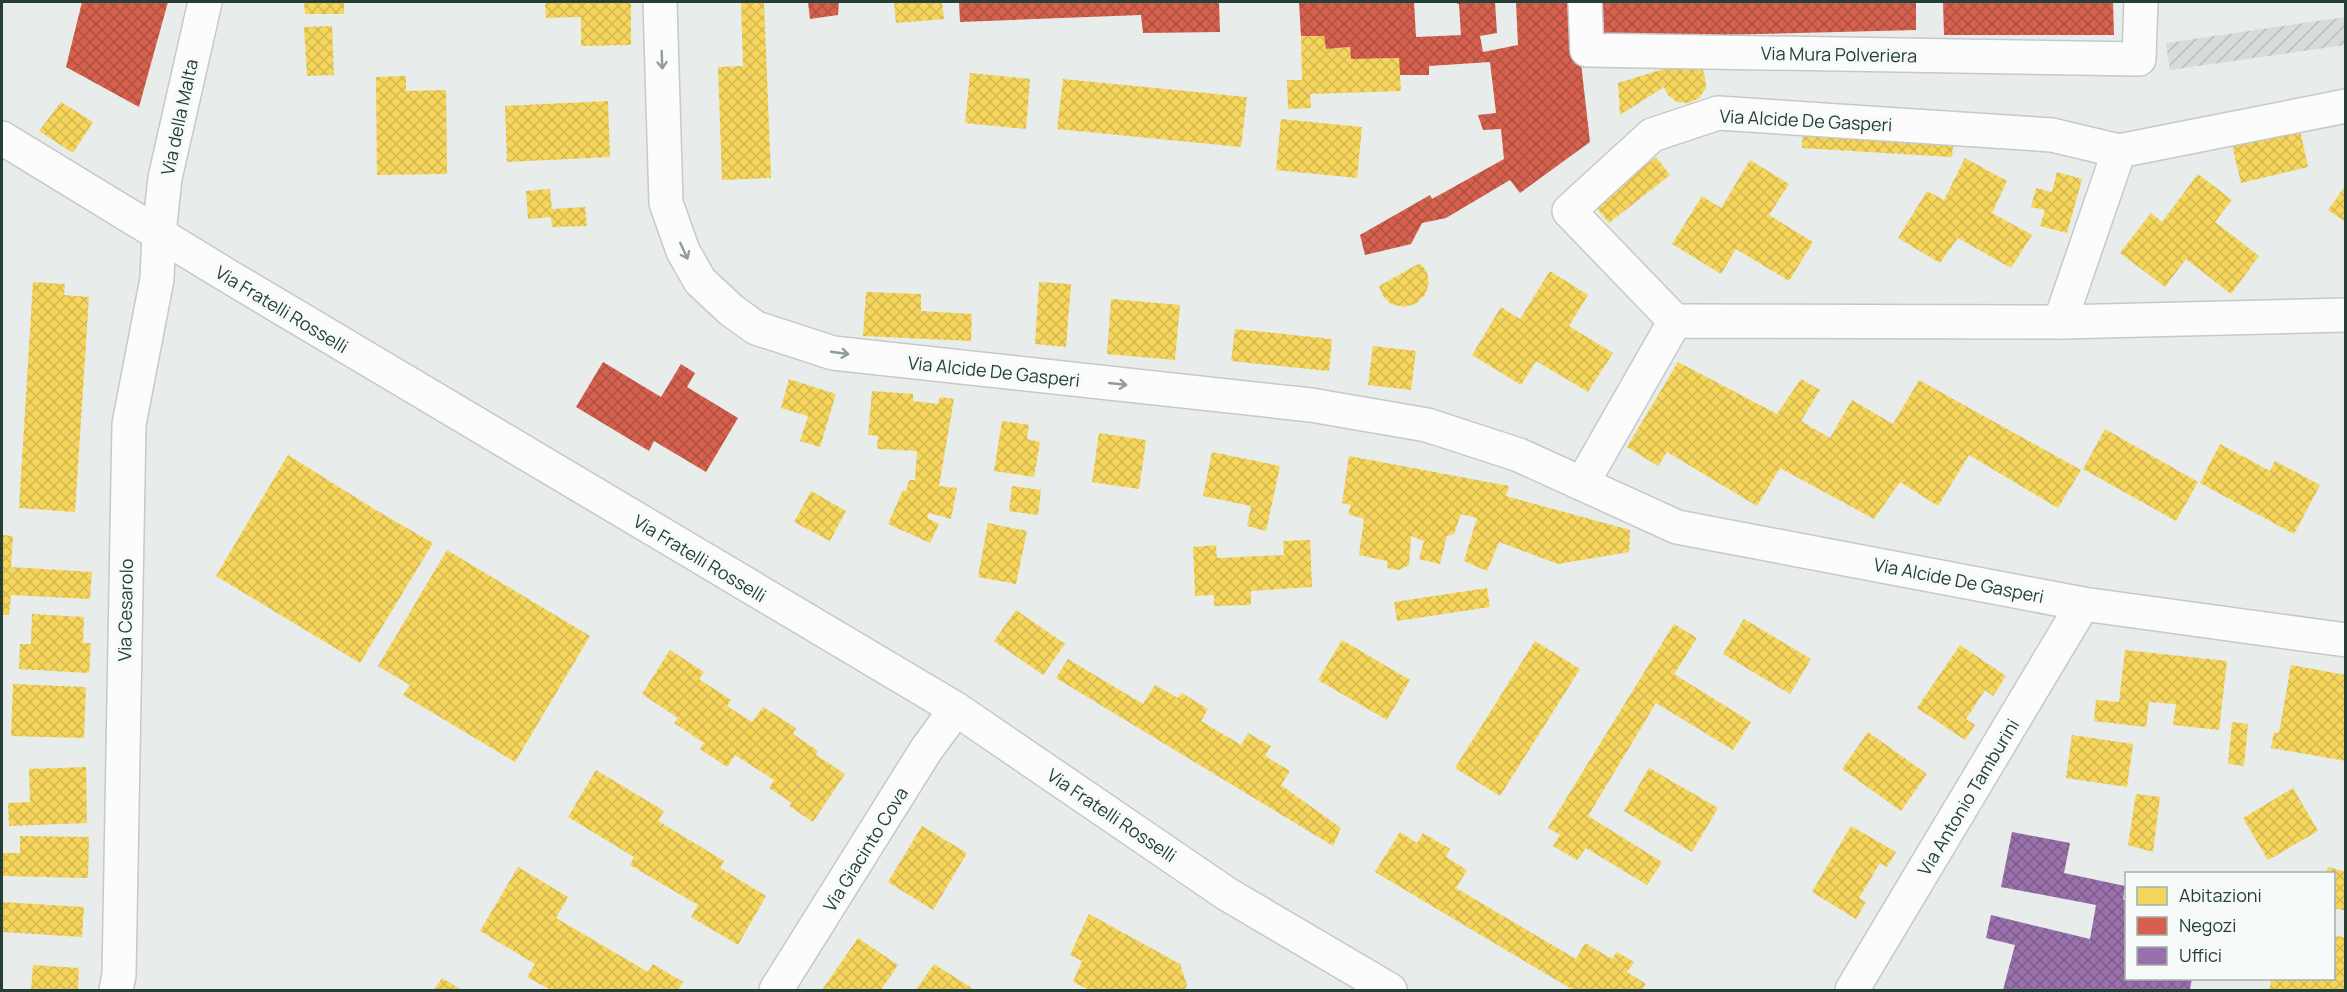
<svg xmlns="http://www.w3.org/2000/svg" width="2347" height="992" font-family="Manrope,sans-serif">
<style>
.industrial{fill:url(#industrial-furrows)}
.homes{fill:url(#homes-cross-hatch)}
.shops{fill:url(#shops-cross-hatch)}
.offices{fill:url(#offices-cross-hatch)}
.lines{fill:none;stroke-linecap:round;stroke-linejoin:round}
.street-casing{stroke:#c5c9c7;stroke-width:36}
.secondary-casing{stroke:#c4c9c7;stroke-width:36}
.street{stroke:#fcfcfc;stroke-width:33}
.secondary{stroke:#fcfcfc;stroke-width:33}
.oneway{stroke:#909e99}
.labels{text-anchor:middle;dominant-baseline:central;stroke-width:6;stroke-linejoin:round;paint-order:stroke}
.street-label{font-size:18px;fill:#253f36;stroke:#f6faf8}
</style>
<defs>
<pattern id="industrial-furrows" width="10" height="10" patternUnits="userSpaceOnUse" patternTransform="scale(1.5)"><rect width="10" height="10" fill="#d6ddd9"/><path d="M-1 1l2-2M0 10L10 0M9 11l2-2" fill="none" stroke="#b8bfbb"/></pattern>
<pattern id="homes-cross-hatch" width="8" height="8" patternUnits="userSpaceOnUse" patternTransform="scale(1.5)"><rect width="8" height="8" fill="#f6d55c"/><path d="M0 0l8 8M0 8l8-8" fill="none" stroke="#d3b851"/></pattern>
<pattern id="shops-cross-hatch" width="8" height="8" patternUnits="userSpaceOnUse" patternTransform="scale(1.5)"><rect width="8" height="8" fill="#d6604d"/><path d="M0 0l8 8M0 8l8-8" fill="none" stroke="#ad5141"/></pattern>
<pattern id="offices-cross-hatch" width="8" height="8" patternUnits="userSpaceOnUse" patternTransform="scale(1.5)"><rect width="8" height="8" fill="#9970ab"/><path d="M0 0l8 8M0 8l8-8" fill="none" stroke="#7d5d8c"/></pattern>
</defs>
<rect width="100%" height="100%" fill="#e8ecea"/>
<!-- industrial -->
<polygon class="industrial" points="2345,17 2345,45 2170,70 2166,43"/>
<!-- homes -->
<g class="homes">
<polygon points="304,2 344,2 344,14 305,14"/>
<polygon points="545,2 631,2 631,45 581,46 581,17 546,18"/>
<polygon points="741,2 764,2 771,178 722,180 718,67 743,66"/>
<polygon points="894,2 942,2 944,19 896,23"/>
<polygon points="332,26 334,75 307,76 304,27"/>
<polygon points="1301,36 1324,36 1326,49 1350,47 1351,59 1399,58 1401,91 1310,94 1311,108 1288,109 1287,80 1302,80"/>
<polygon points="1699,58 1705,77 1706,88 1699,98 1689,103 1677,102 1668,95 1664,87 1620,115 1618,83"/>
<polygon points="970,73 1030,79 1026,129 965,123"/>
<polygon points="406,76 406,91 446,90 447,174 377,175 376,77"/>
<polygon points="1063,79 1247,97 1241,147 1057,129"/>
<polygon points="608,101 610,157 507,162 505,106"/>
<polygon points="61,102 93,122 73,153 39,131"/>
<polygon points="1281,119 1362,127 1357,178 1276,170"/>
<polygon points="1803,127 1954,136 1952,157 1802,148"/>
<polygon points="2300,130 2308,167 2241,183 2232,145"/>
<polygon points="1656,157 1670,175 1609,223 1595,206"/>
<polygon points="1965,158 2007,181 1992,213 2032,235 2011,268 1958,238 1940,263 1898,238 1927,191 1944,200"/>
<polygon points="1750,160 1789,184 1769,215 1813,242 1789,281 1736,249 1721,274 1672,244 1702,196 1721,208"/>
<polygon points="2057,172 2082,179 2067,233 2040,226 2045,210 2031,207 2036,188 2052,192"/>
<polygon points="2198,174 2232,200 2215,222 2259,256 2231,294 2186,259 2165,287 2120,253 2151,213 2162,222"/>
<polygon points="2346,185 2346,222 2328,210"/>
<polygon points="550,189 552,209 585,207 587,226 552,227 551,217 528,219 526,191"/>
<polygon points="1420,263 1427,272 1429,283 1425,295 1416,304 1403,307 1391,304 1383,296 1379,286"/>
<polygon points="1550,271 1588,295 1569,326 1613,353 1588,392 1536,361 1521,385 1472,355 1501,307 1520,319"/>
<polygon points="33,282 65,284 64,295 89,297 75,512 19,508"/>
<polygon points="1039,282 1071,284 1066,347 1035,344"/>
<polygon points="866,292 921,294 921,311 972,314 971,341 863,336"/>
<polygon points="1111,299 1180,305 1175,360 1107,354"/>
<polygon points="1235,329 1332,339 1329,371 1231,361"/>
<polygon points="1373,346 1416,351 1411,390 1368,385"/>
<polygon points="1678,362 1777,414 1801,379 1820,390 1801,421 1830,438 1852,400 1893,424 1919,380 2081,470 2058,508 1969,455 1938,506 1900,482 1874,519 1780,468 1757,506 1667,452 1658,466 1627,447"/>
<polygon points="789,379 836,394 820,447 800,441 808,416 781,408"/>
<polygon points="872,391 913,394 913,401 938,404 940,397 954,399 939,486 957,488 951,519 929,513 927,518 939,524 930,543 888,524 903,490 906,491 909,480 915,480 917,451 877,449 878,436 868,435"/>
<polygon points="1002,421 1029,425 1027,439 1040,442 1034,477 994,471"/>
<polygon points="2105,429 2198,482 2176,521 2083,469"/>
<polygon points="1099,433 1146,440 1139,489 1092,482"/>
<polygon points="2220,444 2270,471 2275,461 2320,485 2294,534 2200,483"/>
<polygon points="1212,452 1280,466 1266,531 1247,526 1251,506 1203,496"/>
<polygon points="288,455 379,512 433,543 360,663 216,576"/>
<polygon points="1349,456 1509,486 1506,496 1630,530 1629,552 1558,564 1499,542 1487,571 1464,561 1477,518 1461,514 1454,534 1447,536 1440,564 1419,559 1424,541 1411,536 1409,565 1399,570 1387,568 1387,561 1359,555 1364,519 1348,514 1351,505 1342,503"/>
<polygon points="1012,486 1041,490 1038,515 1009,511"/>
<polygon points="811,491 846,511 830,541 794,522"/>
<polygon points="988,523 1027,531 1016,584 978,577"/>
<polygon points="2,535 13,536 11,567 92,572 90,599 11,595 9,615 2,615"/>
<polygon points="1310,540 1312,587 1251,591 1251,605 1214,606 1214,595 1195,596 1193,547 1216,545 1217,558 1284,555 1283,541"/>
<polygon points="447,550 590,636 515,762 403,695 410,685 378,666"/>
<polygon points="1487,588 1490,607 1397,621 1394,602"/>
<polygon points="1016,610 1065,644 1043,675 994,641"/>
<polygon points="32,614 84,617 83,643 91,643 89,673 19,669 20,644 31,644"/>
<polygon points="1744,619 1811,659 1790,694 1723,654"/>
<polygon points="1674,624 1697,638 1674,674 1751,722 1733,750 1656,703 1588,816 1662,862 1647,885 1586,848 1577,860 1553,846 1560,835 1548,828"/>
<polygon points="1342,640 1410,680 1387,720 1318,680"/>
<polygon points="1535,641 1580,669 1500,796 1455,768"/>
<polygon points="1960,645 2006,676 1993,696 1985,690 1966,719 1975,725 1965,740 1917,708"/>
<polygon points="670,650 704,672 699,679 731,700 727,706 752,722 763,707 796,728 793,734 818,751 816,755 845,774 813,822 789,806 792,803 769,788 774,780 735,755 727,767 700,749 704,743 674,723 678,718 642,694"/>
<polygon points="2125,650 2227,661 2219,730 2173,725 2176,704 2149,702 2146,727 2094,721 2096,700 2119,702"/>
<polygon points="1068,659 1143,704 1155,685 1178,698 1182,693 1208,709 1201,721 1241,745 1248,733 1271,746 1265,756 1290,771 1281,785 1341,828 1333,846 1056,678"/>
<polygon points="2291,665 2346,675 2346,761 2271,748 2274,732 2279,733"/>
<polygon points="13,684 86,687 84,738 11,736"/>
<polygon points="2232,722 2248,724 2244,766 2228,764"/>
<polygon points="1868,732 1927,774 1901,811 1842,769"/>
<polygon points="2072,735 2133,744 2127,787 2066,778"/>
<polygon points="86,767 87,823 9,826 8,803 30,802 29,769"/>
<polygon points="1649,768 1718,808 1692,852 1624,811"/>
<polygon points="596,770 664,811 658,821 724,861 720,868 766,896 738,945 691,917 698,905 630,865 634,857 568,817"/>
<polygon points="2293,788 2318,831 2268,860 2243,818"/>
<polygon points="2136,794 2160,797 2153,852 2128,845"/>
<polygon points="922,826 967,853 933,910 888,882"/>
<polygon points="1851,826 1896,852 1887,867 1880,863 1859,898 1866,902 1856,919 1812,892"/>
<polygon points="1400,832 1417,843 1423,833 1450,849 1446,857 1467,870 1456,888 1576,959 1585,943 1612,959 1617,952 1634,962 1627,972 1646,984 1642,990 1573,990 1375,872"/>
<polygon points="20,836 89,837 88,878 2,876 2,853 20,853"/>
<polygon points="518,867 568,897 556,918 648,972 653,964 683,982 678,990 551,990 527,977 535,964 480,931"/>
<polygon points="2328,867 2346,872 2346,911 2334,908 2334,873 2326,873"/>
<polygon points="2,902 84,907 82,937 2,932"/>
<polygon points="1089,914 1180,964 1187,985 1185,990 1090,990 1073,982 1082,961 1070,955"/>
<polygon points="2334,935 2346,938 2346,990 2269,990 2272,978 2334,978"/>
<polygon points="858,938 898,965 881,990 822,990"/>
<polygon points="934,964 975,990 916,990"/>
<polygon points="33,965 79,968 78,990 31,990"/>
<polygon points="442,978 462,990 434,990"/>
</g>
<!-- shops -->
<g class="shops">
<polygon points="82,2 168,2 139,107 66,67"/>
<polygon points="808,2 839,2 838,15 810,19"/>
<polygon points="959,2 1219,2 1220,32 1143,33 1141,15 960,22"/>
<polygon points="1299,2 1414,2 1416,37 1461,35 1459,4 1457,4 1457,2 1495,2 1497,33 1480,36 1483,52 1518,45 1516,2 1574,2 1590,142 1520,193 1510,180 1446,218 1422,223 1411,244 1365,255 1360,235 1430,195 1432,199 1504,159 1501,129 1483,130 1478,115 1496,113 1490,62 1429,66 1429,75 1400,75 1399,58 1351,59 1350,47 1326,49 1324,36 1301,36"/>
<polygon points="1588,2 1916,2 1916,30 1602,38"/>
<polygon points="1943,2 2113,2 2114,35 1944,35"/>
<polygon points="603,362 661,397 681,364 695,373 687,387 738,418 706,472 654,441 649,451 576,407"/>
</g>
<!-- offices -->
<polygon class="offices" points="2012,832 2070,843 2064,873 2125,886 2123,900 2126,900 2126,978 2192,978 2190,990 2003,990 2015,945 1986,938 1991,915 2090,939 2096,905 2001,887"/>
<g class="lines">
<defs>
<g id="street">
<polyline points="660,2 666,203 683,251 700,281 731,310 756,328 833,353 1311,405 1427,425 1519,455 1677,527 2083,604 2346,640"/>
<polyline points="1585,2 1587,50 2139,59 2141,2"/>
<polyline points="1675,321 1569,211 1652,135 1718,113 2052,135 2119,151"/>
<polyline points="2060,322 2119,151 2346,106"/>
<polyline points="1583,482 1675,321 2060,322 2346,315"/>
<polyline points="116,990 119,975 129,424 157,279 159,233 165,178 205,2"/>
<polyline points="776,990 926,750 956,709"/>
<polyline points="1852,990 2083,604"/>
</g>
<polyline id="secondary" points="2,138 223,273 956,709 1227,894 1390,990"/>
</defs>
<!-- street casing -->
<use href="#street" class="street-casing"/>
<!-- secondary casing -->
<use href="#secondary" class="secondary-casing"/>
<!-- street -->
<use href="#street" class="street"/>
<!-- secondary -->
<use href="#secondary" class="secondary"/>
</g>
<!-- one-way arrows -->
<defs><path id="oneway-shaft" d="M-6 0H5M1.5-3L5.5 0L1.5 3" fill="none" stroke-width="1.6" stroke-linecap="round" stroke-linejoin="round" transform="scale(1.5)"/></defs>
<g class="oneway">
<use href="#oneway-shaft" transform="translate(662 60) rotate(88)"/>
<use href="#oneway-shaft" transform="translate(684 251) rotate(65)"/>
<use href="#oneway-shaft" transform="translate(840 353) rotate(8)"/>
<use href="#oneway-shaft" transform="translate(1118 384) rotate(6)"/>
</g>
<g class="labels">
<!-- street labels -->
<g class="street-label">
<text transform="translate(1839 54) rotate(1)">Via Mura Polveriera</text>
<text transform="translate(179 117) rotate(-78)">Via della Malta</text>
<text transform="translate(1806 120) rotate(3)">Via Alcide De Gasperi</text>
<text transform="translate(282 309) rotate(31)">Via Fratelli Rosselli</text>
<text transform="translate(994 371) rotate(6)">Via Alcide De Gasperi</text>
<text transform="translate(700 558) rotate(31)">Via Fratelli Rosselli</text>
<text transform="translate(1959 580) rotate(11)">Via Alcide De Gasperi</text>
<text transform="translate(125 610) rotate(-89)">Via Cesarolo</text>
<text transform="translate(1968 797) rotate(-59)">Via Antonio Tamburini</text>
<text transform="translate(1112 815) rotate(34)">Via Fratelli Rosselli</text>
<text transform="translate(865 849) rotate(-58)">Via Giacinto Cova</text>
</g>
</g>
<!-- border -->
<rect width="2347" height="992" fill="none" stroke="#253f36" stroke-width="6"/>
<!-- legend -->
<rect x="2125" y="872" width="210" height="108" fill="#f6faf8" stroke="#a2afaa" stroke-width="1.5"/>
<rect x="2137" y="887" width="30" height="18" fill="#f6d55c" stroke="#a2afaa" stroke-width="1.5"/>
<text x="2179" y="902" font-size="18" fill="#253f36">Abitazioni</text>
<rect x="2137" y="917" width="30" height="18" fill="#d6604d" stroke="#a2afaa" stroke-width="1.5"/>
<text x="2179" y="932" font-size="18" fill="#253f36">Negozi</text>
<rect x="2137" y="947" width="30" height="18" fill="#9970ab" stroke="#a2afaa" stroke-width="1.5"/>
<text x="2179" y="962" font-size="18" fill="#253f36">Uffici</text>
</svg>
